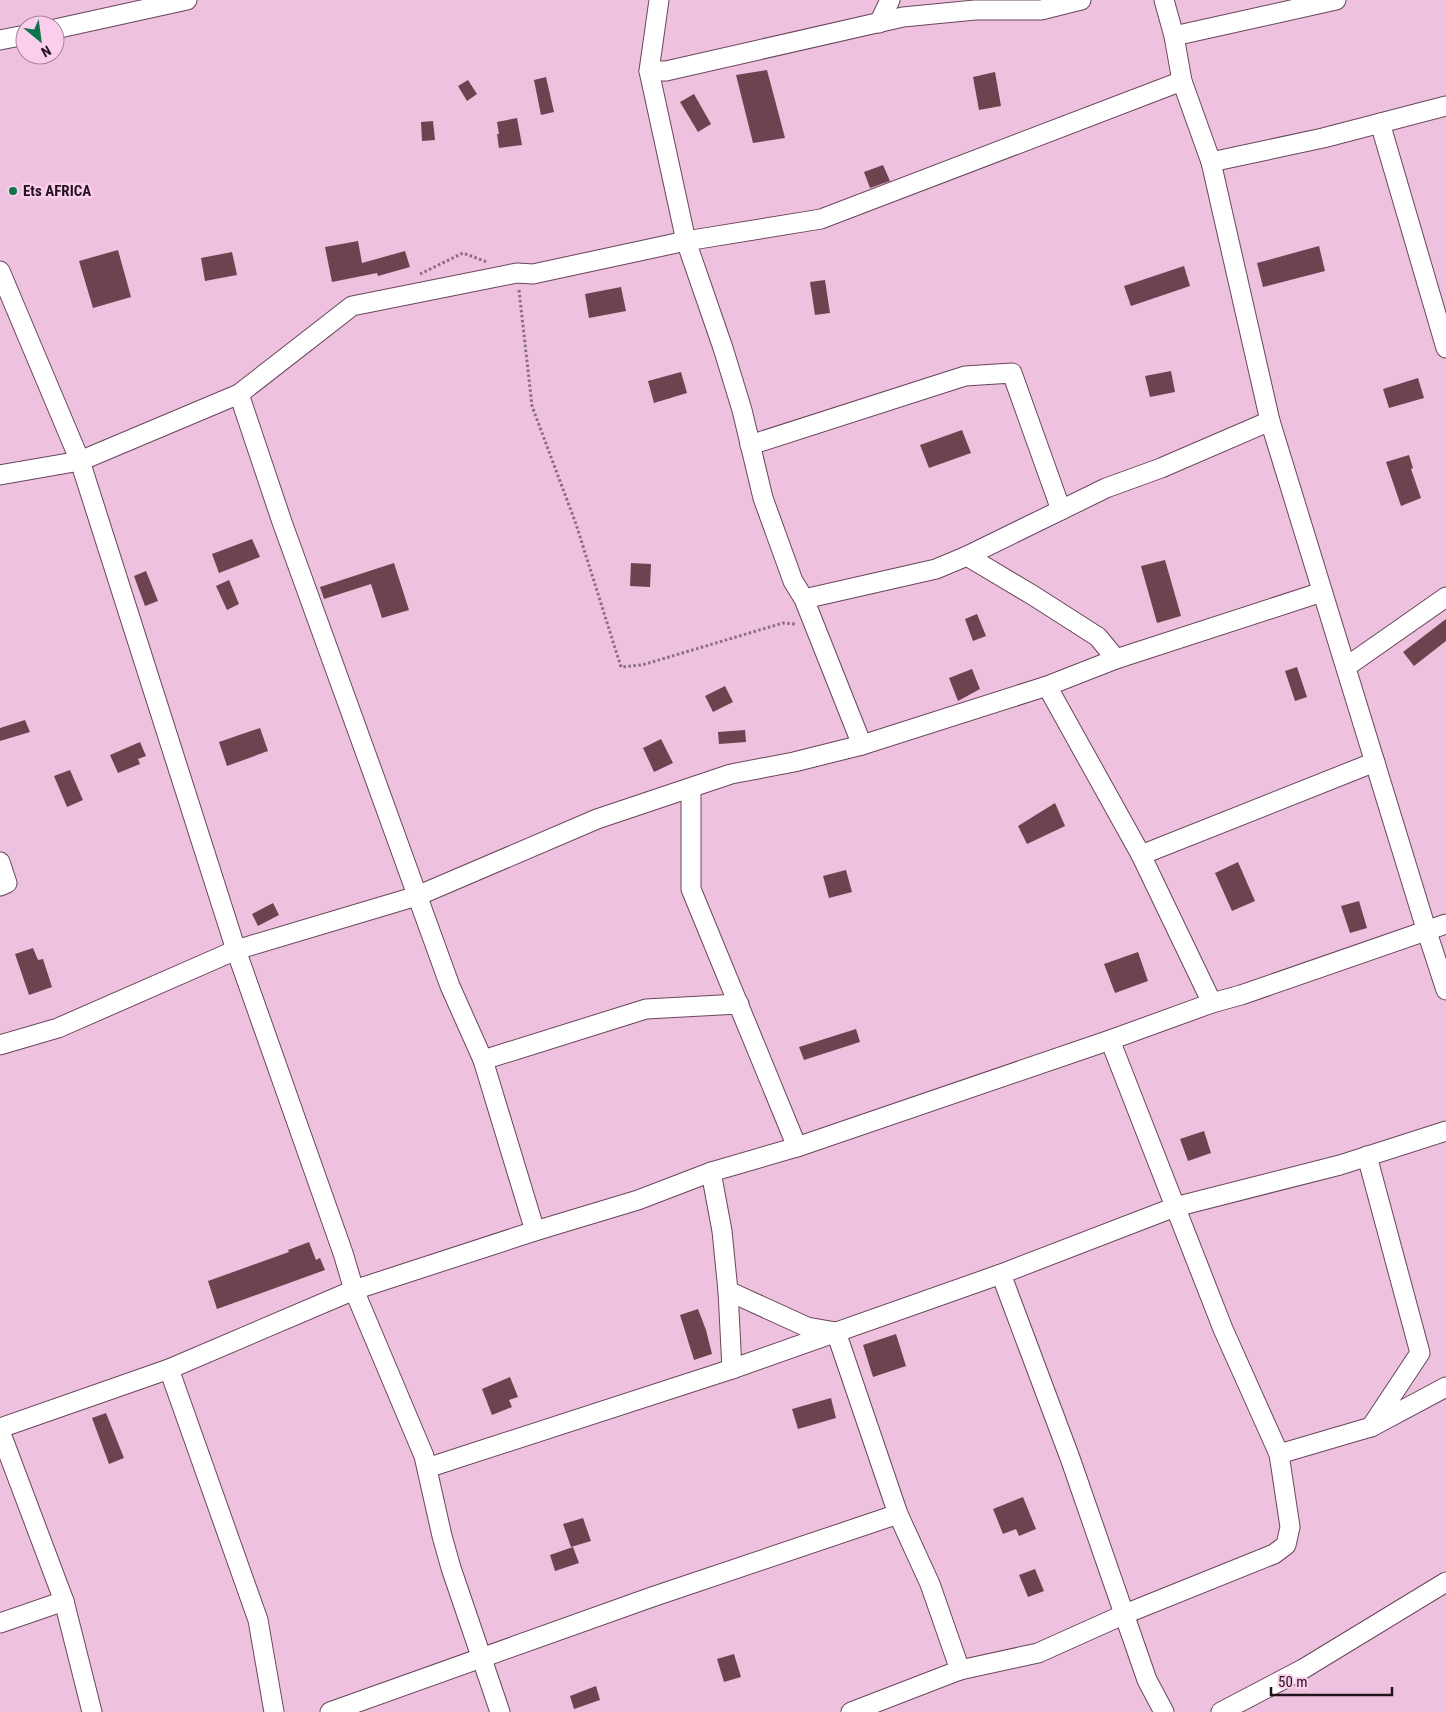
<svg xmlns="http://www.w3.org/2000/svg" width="1446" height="1712" font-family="'Roboto Condensed',sans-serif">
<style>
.building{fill:#6d4350}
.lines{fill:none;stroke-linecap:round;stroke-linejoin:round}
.minor-casing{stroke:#69455d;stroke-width:21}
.path{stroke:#8b6d80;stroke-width:3;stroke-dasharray:2.5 2.5;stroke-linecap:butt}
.minor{stroke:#fff;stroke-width:19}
.poi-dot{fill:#0d744c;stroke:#fbcfeb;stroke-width:2}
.labels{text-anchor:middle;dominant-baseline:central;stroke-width:5;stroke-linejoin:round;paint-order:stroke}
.poi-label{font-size:15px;font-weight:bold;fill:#22131d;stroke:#fbcfeb;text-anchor:start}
</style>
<rect width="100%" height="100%" fill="#eec2de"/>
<!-- building -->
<g class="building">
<polygon points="767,70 785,138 753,143 736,75"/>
<polygon points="995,72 1001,106 979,110 973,77"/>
<polygon points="546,77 554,112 541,115 534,80"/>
<polygon points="468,80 477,94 467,101 458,86"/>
<polygon points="694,94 711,124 698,132 680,102"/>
<polygon points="517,118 522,145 499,148 497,134 499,134 497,122"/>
<polygon points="433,121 435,140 422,141 421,122"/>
<polygon points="883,165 890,181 870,188 864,172"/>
<polygon points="358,241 362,263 405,251 410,267 378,276 377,273 332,282 325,247"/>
<polygon points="1319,246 1325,271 1263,287 1257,263"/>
<polygon points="118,250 131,297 93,308 79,261"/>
<polygon points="232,252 237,275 205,281 201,258"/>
<polygon points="1184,266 1190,286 1131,306 1124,286"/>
<polygon points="825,280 830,313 815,315 810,282"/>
<polygon points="621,287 626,311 589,318 585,294"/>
<polygon points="1171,371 1175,392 1150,397 1145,376"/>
<polygon points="681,372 687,393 654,403 648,381"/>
<polygon points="1418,378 1424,398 1389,408 1383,389"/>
<polygon points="962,430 971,453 929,468 920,445"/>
<polygon points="1409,455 1413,468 1411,469 1421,498 1401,506 1386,462"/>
<polygon points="252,539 260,557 219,573 212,554"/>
<polygon points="1165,560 1181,616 1157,623 1141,566"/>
<polygon points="394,563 409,610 382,618 371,584 324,599 320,587"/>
<polygon points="631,563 651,564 650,587 630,586"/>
<polygon points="146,571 158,601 145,606 134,576"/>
<polygon points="229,580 239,604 227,610 216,586"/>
<polygon points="977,614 986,636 973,641 965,619"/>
<polygon points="1446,619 1446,641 1414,666 1403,652"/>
<polygon points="1297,667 1307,697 1295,701 1285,671"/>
<polygon points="972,669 980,689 958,701 949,678"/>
<polygon points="725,686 733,702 713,712 705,696"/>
<polygon points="25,720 30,732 0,741 0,728"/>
<polygon points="260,728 268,751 227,766 219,742"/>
<polygon points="745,730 746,742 719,744 718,732"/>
<polygon points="661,739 673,763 654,772 643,748"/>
<polygon points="140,742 146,756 138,759 140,764 118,773 110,755"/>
<polygon points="70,770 83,800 67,807 54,776"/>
<polygon points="1055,803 1065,826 1027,844 1018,826"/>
<polygon points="1238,862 1255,901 1232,911 1215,873"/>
<polygon points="846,870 852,892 829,898 823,876"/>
<polygon points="1359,901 1367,928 1350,933 1341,906"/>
<polygon points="273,903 279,915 258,926 252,914"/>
<polygon points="33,948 38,960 43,959 52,987 29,995 15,954"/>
<polygon points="1138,952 1148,981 1115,993 1104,964"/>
<polygon points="856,1029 860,1042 804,1060 799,1047"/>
<polygon points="1204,1131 1211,1153 1188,1161 1180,1139"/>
<polygon points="309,1242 316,1260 320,1258 325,1270 217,1309 208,1281 289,1252 288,1250"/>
<polygon points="698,1309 706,1330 712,1354 694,1360 680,1315"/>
<polygon points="896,1334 906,1366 873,1377 863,1345"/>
<polygon points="510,1377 518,1397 509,1400 512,1407 492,1415 482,1389"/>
<polygon points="831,1398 836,1418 798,1429 792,1409"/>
<polygon points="106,1413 124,1458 109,1464 92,1418"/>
<polygon points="1023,1497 1036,1529 1019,1536 1016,1529 1003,1534 993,1509"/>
<polygon points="583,1518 591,1541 571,1547 563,1524"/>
<polygon points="573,1547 579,1563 555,1571 550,1555"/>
<polygon points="1035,1569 1044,1591 1028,1597 1019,1575"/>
<polygon points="734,1654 741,1677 724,1682 717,1659"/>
<polygon points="596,1686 600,1700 574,1709 570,1696"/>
</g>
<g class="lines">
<defs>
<g id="minor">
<polyline points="659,0 649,71 686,241 723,348 742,410 763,498 793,581 804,599 862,745 1047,686"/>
<polyline points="1164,0 1174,36 1182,81 1211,162 1270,421 1427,932 1446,990"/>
<polyline points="879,23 890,0"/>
<polyline points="55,29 187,0"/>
<polyline points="1174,36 1336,0"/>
<polyline points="0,40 25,35"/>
<polyline points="649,71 666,71 903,17 975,10 1041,10 1081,0"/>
<polyline points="1380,123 1446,348"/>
<polyline points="1211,162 1323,138 1446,106"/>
<polyline points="0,271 80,461 239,394 352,306 517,273 533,274 686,241 821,219 1182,81"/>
<polyline points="239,394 282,522 450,986 483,1060 535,1231"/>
<polyline points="750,445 965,376 1012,373 1061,510"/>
<polyline points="0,475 80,461 236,950 343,1253 354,1290 424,1456 442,1536 451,1568 500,1712"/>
<polyline points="967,556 1034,596 1098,637 1116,659"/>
<polyline points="804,599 936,569 967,556 1106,488 1161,468 1270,421"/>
<polyline points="1346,667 1446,597"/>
<polyline points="691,788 691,889 797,1147"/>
<polyline points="1141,855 1047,686 1116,659 1322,592"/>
<polyline points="0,862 7,883 0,886"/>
<polyline points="1212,1003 1141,855 1375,762"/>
<polyline points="0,1045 58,1028 236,950 417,896 597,819 731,774 794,762 862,745"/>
<polyline points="483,1060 646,1009 739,1004"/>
<polyline points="1367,1156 1420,1353 1371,1427"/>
<polyline points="711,1172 722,1231 728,1291 807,1327 836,1332 898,1514 930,1584 960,1670"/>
<polyline points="1001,1274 1070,1458 1147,1680 1164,1712"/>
<polyline points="169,1369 258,1620 274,1712"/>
<polyline points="732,1369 1001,1274 1175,1207 1340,1165 1446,1131"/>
<polyline points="0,1428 169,1369 354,1290 535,1231 638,1200 711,1172 797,1147 1110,1040 1212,1003 1241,995 1446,924"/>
<polyline points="0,1431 64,1601 92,1712"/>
<polyline points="1279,1454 1371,1427 1446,1387"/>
<polyline points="427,1468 732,1369 728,1291"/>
<polyline points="0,1623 64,1601"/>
<polyline points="330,1712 652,1597 898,1514"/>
<polyline points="851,1712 960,1670 1038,1653 1125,1614 1274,1554 1286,1545 1290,1527 1279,1454 1223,1329 1110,1040"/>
<polyline points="1221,1712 1303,1669 1446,1582"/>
</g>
</defs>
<!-- minor casing -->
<use href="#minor" class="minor-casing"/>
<!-- path -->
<g class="path">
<polyline points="420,274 463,253 487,262"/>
<polyline points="519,290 532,406 576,524 621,667 642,665 783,623 796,624"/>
</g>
<!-- minor -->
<use href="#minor" class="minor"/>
</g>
<!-- markers -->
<circle class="poi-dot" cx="13" cy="191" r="5"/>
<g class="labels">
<!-- poi labels -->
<g class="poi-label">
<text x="23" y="191">Ets AFRICA</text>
</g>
</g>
<!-- north arrow -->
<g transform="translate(40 40) rotate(151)"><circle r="24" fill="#fbcfeb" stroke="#a48499"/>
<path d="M0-4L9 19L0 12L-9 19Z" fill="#0d744c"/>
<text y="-8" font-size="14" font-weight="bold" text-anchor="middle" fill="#22131d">N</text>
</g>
<!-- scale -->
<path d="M1271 1687v8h121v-8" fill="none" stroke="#22131d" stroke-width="2.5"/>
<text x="1278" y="1687" font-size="15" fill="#22131d" stroke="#fbcfeb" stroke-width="4" paint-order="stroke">50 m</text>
</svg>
